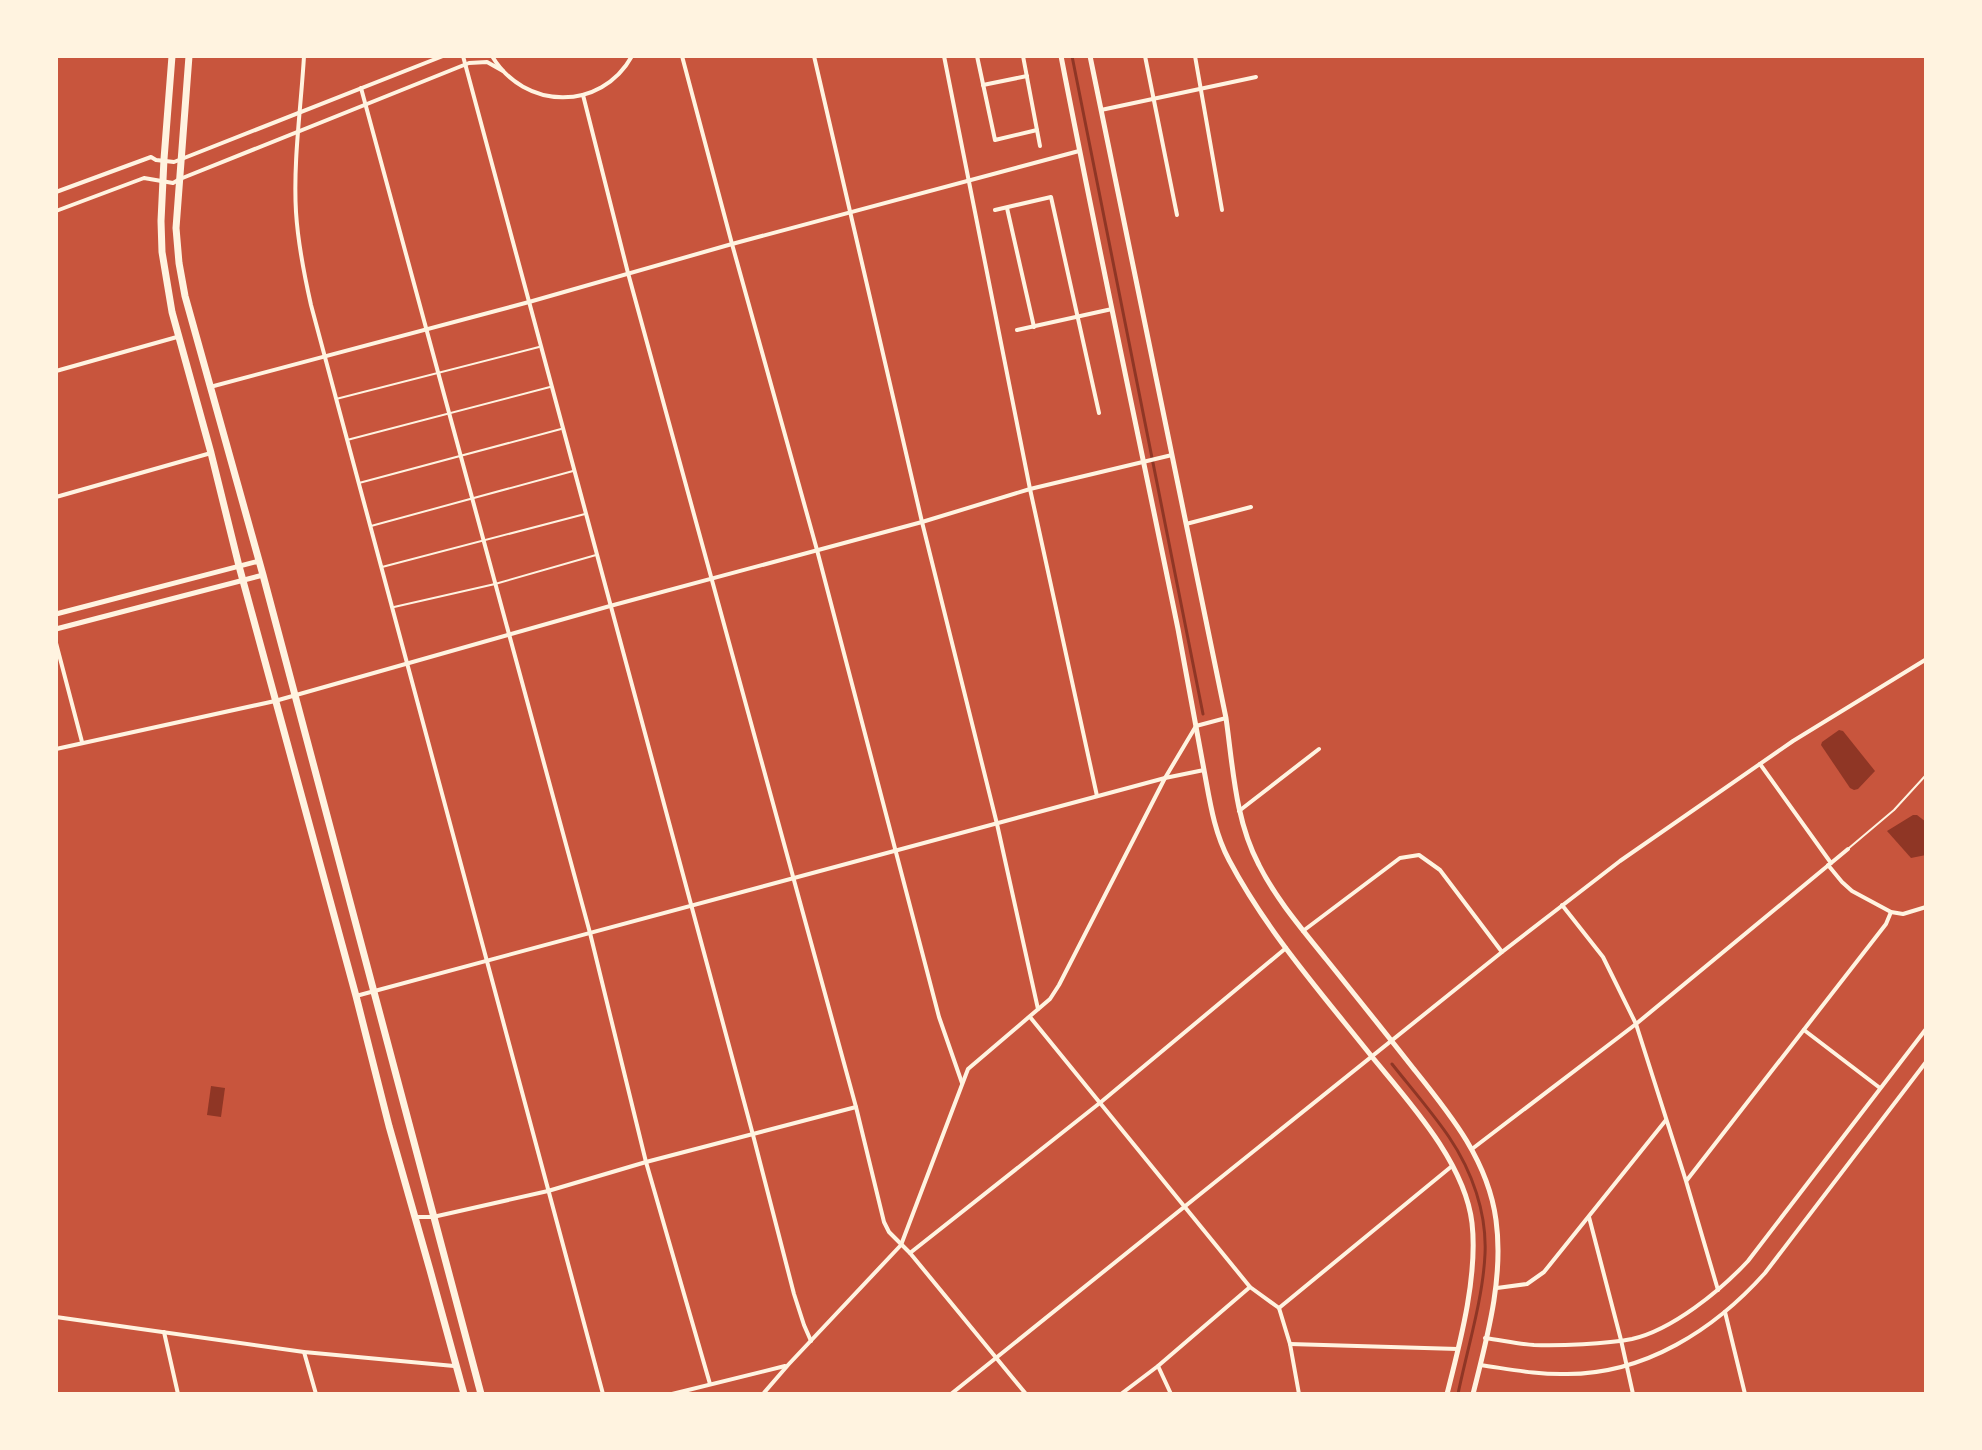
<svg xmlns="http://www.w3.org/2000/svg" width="1982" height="1450" font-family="Barlow,sans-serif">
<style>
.water{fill:#8f3625}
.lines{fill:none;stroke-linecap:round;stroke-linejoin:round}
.stream{stroke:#8f3625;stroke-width:3}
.service{stroke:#fff3e0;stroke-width:2}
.minor{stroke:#fff3e0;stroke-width:4}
.tertiary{stroke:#fff3e0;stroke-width:5}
.primary{stroke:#fff3e0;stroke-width:7}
</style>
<rect width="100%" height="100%" fill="#c8553d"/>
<!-- water -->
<g class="water">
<polygon points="1839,730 1843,731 1875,771 1858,789 1854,790 1850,788 1821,745 1822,742"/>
<polygon points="1913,815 1917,815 1926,822 1926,855 1911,858 1887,831"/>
<polygon points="211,1086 225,1088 221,1117 207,1115"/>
</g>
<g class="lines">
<!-- stream -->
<g class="stream">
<polyline points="1072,56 1203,714"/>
<path d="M1392 1064C1411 1088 1432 1112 1449 1137 1472 1171 1487 1213 1485 1254 1483 1299 1467 1350 1458 1394"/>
</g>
<!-- service -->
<g class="service">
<polyline points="336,399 539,347"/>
<polyline points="347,440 550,387"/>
<polyline points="359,483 561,429"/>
<polyline points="371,526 573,471"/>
<polyline points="382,567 585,514"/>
<polyline points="394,607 495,584 596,555"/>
<polyline points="1849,848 1894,810 1926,775"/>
</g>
<!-- minor -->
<g class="minor">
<path d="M304 56C301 108 293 161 296 212 298 244 304 274 311 305L603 1394"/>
<polyline points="463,56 753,1135 794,1294 804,1325 811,1341"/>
<path d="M492 56C524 110 601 112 632 56"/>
<polyline points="682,56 732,244 817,550 939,1017 962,1083"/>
<polyline points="814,56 922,522 997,824 1038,1009"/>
<polyline points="944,56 1030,489 1097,796"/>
<polyline points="977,56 995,140 1037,130"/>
<polyline points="1023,56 1040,146"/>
<polyline points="1145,56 1177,215"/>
<polyline points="1195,56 1222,210"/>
<polyline points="983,85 1027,76"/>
<polyline points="361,88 590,933 646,1162 710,1384"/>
<polyline points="583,95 628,273 856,1107 884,1222 889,1232 910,1253 1026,1394"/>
<polyline points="1101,110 1256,77"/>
<polyline points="56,192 151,157 156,160 174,162 443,56"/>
<polyline points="1007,208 1034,327"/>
<polyline points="995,210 1051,197 1099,413"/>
<polyline points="56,211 144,178 173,183 180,179 469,63 487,62 503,71"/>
<polyline points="1017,330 1112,309"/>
<polyline points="56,371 177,337"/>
<polyline points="210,387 529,302 732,244 1079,151"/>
<polyline points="56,497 211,453"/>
<polyline points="1186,524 1251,507"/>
<polyline points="56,643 82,742"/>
<polyline points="56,749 275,701 610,606 922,522 1030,489 1172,455"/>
<polyline points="1760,764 1831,863"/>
<polyline points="1239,811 1319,749"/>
<polyline points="1828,865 1842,882 1852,891 1891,912 1903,914 1926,907"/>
<polyline points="1562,905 1603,957 1636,1024 1686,1181 1718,1290"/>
<polyline points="1303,931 1400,858 1419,855 1440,870 1502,952"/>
<polyline points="356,996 1165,778 1204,770"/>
<polyline points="1030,1017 1250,1287 1279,1308 1290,1344 1299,1394"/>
<polyline points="1804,1030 1880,1088"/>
<polyline points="1472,1149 1636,1024 1848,849"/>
<polyline points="1687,1180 1886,924 1891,912"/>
<polyline points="416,1217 433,1217 548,1191 646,1162 856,1107"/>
<polyline points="1589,1217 1621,1340 1633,1394"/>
<polyline points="910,1253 1101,1102 1286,948"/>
<polyline points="1497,1288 1527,1284 1544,1272 1666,1120"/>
<polyline points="1279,1308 1452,1166"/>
<polyline points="1725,1312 1745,1394"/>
<polyline points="56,1317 304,1352 454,1366"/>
<polyline points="164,1332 178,1394"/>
<path d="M1485 1338C1501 1340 1518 1344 1534 1345 1560 1346 1606 1344 1632 1339 1672 1330 1720 1291 1748 1261L1926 1029"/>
<polyline points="1290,1344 1458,1349"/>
<polyline points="304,1352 316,1394"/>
<path d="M1480 1365C1509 1369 1538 1375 1567 1374 1645 1374 1714 1330 1765 1273L1926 1062"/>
<polyline points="1158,1366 1171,1394"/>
<polyline points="672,1394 785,1366"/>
<polyline points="763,1394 788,1365 901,1245 968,1069 1050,999 1059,985 1165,778 1196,726 1226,718"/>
<polyline points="951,1394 1502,952 1620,861 1793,741 1925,660"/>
<polyline points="1121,1394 1158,1366 1250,1287"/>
</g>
<!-- tertiary -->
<g class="tertiary">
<path d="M1061 56C1098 247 1139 438 1178 629 1187 676 1195 723 1204 770 1210 802 1214 832 1229 860 1267 932 1323 995 1373 1058 1410 1103 1465 1163 1472 1223 1478 1276 1460 1343 1447 1394"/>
<path d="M1090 56 1226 718C1233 767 1235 820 1259 865 1276 899 1302 929 1326 959 1355 995 1384 1031 1413 1068 1450 1114 1488 1160 1496 1220 1504 1278 1487 1338 1473 1394"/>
<polyline points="56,614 259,561"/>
<polyline points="56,629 263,575"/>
</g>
<!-- primary -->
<g class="primary">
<polyline points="172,56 164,159 161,221 162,252 172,312 211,453 239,566 356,996 389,1126 430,1270 464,1394"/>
<polyline points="189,56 176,228 179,263 185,296 263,575 481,1394"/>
</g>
</g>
<!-- border -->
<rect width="1982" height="1450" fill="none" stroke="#fff3e0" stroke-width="116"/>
</svg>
